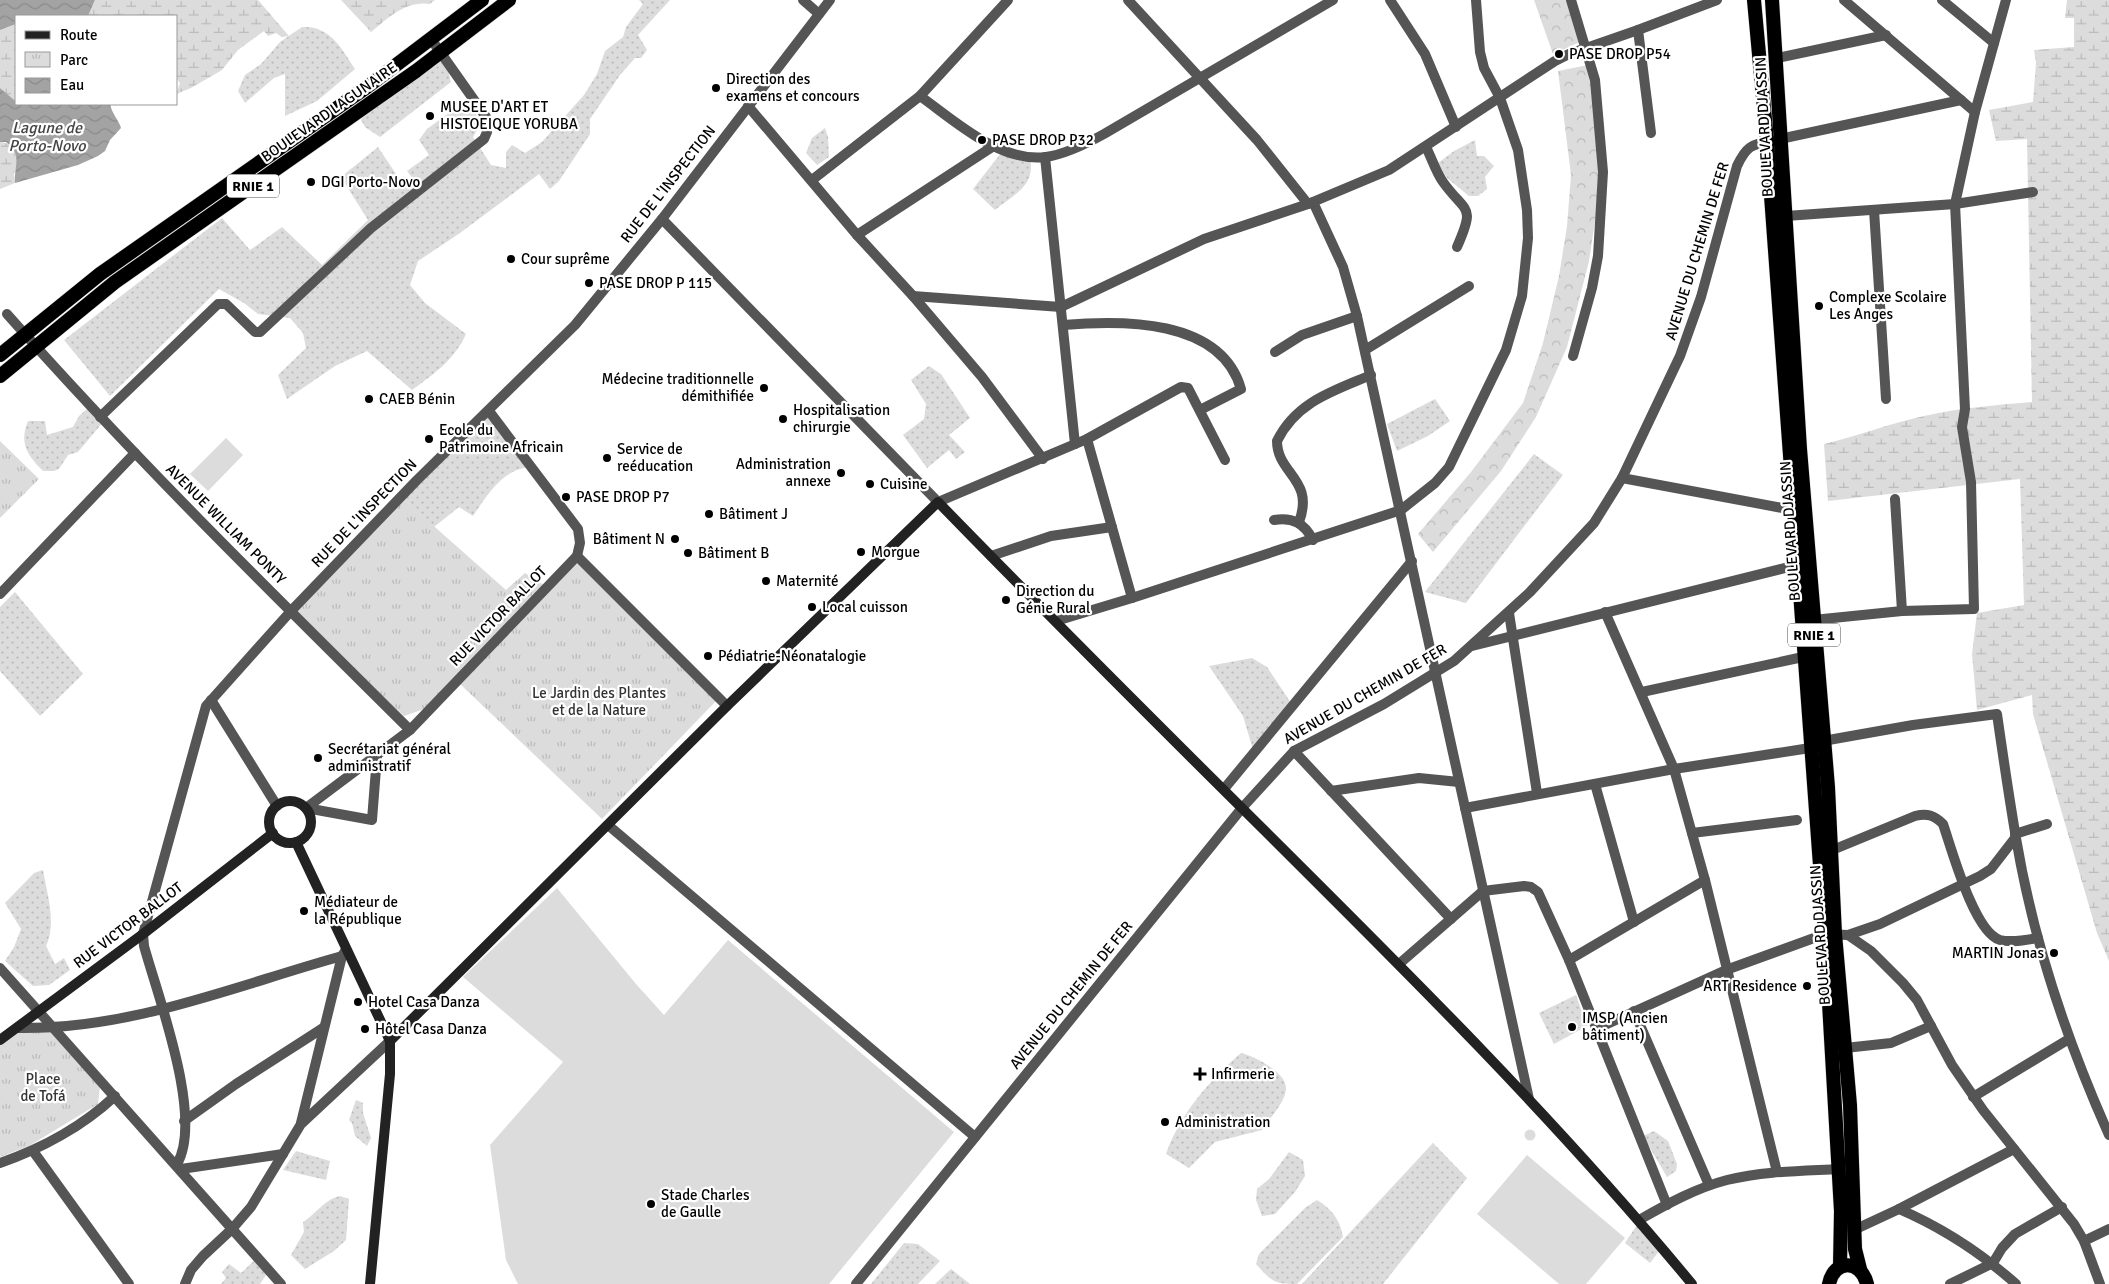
<svg xmlns="http://www.w3.org/2000/svg" width="2109" height="1284" font-family="Signika,sans-serif">
<style>
.grass{fill:url(#grass-dots)}
.forest{fill:url(#forest-crowns)}
.wetland{fill:url(#wetland-marsh)}
.park{fill:url(#park-tufts)}
.pitch{fill:#dcdcdc}
.water{fill:url(#water-waves)}
.lines{fill:none;stroke-linecap:round;stroke-linejoin:round}
.trunk-casing{stroke:#dbdbdb;stroke-width:15}
.minor{stroke:#555;stroke-width:10}
.tertiary{stroke:#555;stroke-width:10}
.secondary{stroke:#222;stroke-width:10}
.trunk{stroke:#000;stroke-width:14}
.poi-dot{fill:#000;stroke:#fff;stroke-width:2}
.labels{text-anchor:middle;dominant-baseline:central;stroke-width:4.5;stroke-linejoin:round;paint-order:stroke}
.shield{fill:#fff;stroke:#4c4c4c;stroke-width:1}
.shield-label{font-size:14px;font-weight:bold;fill:#000}
.poi-label{font-size:15px;fill:#000;stroke:#fff;text-anchor:start}
.street-label{font-size:15px;fill:#000;stroke:#fff}
.park-label{font-size:15px;fill:#333;stroke:#fff}
.water-label{font-size:16px;font-style:italic;fill:#444;stroke:#fff}
</style>
<defs>
<pattern id="grass-dots" width="8" height="8" patternUnits="userSpaceOnUse" patternTransform="scale(1.25)"><rect width="8" height="8" fill="#dcdcdc"/><path d="M2 2h.1M6 6h.1" fill="none" stroke="#bbb" stroke-width="1.8" stroke-linecap="round"/></pattern>
<pattern id="forest-crowns" width="20" height="18" patternUnits="userSpaceOnUse" patternTransform="scale(1.25)"><rect width="20" height="18" fill="#dcdcdc"/><path d="M2 6a3 3 0 1 1 6 0M12 15a3 3 0 1 1 6 0" fill="none" stroke="#bbb"/></pattern>
<pattern id="wetland-marsh" width="20" height="14" patternUnits="userSpaceOnUse" patternTransform="scale(1.25)"><rect width="20" height="14" fill="#dcdcdc"/><path d="M1 5h8M5 5V1M11 12h8M15 12V8" fill="none" stroke="#bbb"/></pattern>
<pattern id="park-tufts" width="24" height="20" patternUnits="userSpaceOnUse" patternTransform="scale(1.25)"><rect width="24" height="20" fill="#dcdcdc"/><path d="M3 7l-1-3M5 7V3M7 7l1-3M15 17l-1-3M17 17v-4M19 17l1-3" fill="none" stroke="#bbb"/></pattern>
<pattern id="water-waves" width="16" height="10" patternUnits="userSpaceOnUse" patternTransform="scale(1.25)"><rect width="16" height="10" fill="#a3a3a3"/><path d="M0 5q4-4 8 0t8 0" fill="none" stroke="#8b8b8b"/></pattern>
</defs>
<rect width="100%" height="100%" fill="#fff"/>
<!-- grass -->
<g class="grass">
<path d="M639 0H670L638 35 647 50 641 58H635L620 75 590 119V134L559 181 550 189 539 174 460 233 418 261 410 285 425 303 466 334C455 359 434 374 412 390L367 351 335 366 287 399 278 375 306 348 303 333 290 318 258 314 244 303 219 289 110 396 64 340 222 218 250 250 282 227 322 265 368 220 341 177 378 147 404 186 413 179 407 171 429 155 419 140 427 129 468 99 476 114 479 127 473 137 491 165 506 168V152L512 145 525 153 542 142 584 95 597 74 605 51 623 37 626 27 643 4Z"/>
<path d="M302 27C330 25 342 49 355 69L317 101 285 116V74L274 78 245 103 238 91 245 75 261 64 280 42Z"/>
<polygon points="441,61 448,70 451,82 380,137 365,127 361,120 368,110 436,62"/>
<polygon points="825,128 828,137 829,157 817,165 806,153 812,138"/>
<polygon points="1475,140 1477,156 1484,156 1494,166 1485,177 1487,189 1478,196 1469,196 1447,178 1438,163 1454,151"/>
<path d="M1001 153 1030 159C1036 186 1013 195 995 210L973 189Z"/>
<polygon points="929,366 941,374 970,418 949,435 965,452 956,459 949,450 927,468 903,435 924,419 926,404 911,380"/>
<polygon points="1435,399 1450,421 1428,436 1397,451 1387,424"/>
<path d="M88 408 104 421 78 452 68 455 59 469 54 471H43C27 455 19 443 28 421H45L47 435 73 427 79 416Z"/>
<path d="M489 411 532 467C503 468 488 494 473 516L459 507 434 527 401 497Z"/>
<polygon points="1534,454 1563,475 1466,603 1425,592"/>
<polygon points="15,592 83,674 40,716 0,671 0,607"/>
<polygon points="1252,658 1267,667 1293,706 1254,753 1243,716 1209,666"/>
<path d="M43 870C47 894 57 924 46 946L55 964 64 958 70 970 49 985 33 986 5 961 14 947 21 929 5 903 34 873Z"/>
<polygon points="1576,995 1587,1026 1554,1044 1539,1013"/>
<path d="M1241 1053C1254 1056 1286 1072 1286 1088 1286 1102 1269 1119 1262 1130L1215 1142 1189 1168 1166 1154C1180 1114 1209 1081 1241 1053Z"/>
<polygon points="356,1100 363,1103 363,1113 371,1138 367,1146 355,1136 352,1123 349,1120"/>
<polygon points="1654,1131 1668,1141 1677,1164 1676,1171 1667,1177 1643,1136"/>
<polygon points="1433,1143 1467,1178 1383,1284 1302,1284"/>
<polygon points="296,1151 330,1161 326,1180 283,1170"/>
<polygon points="1289,1152 1303,1160 1305,1176 1295,1192 1275,1214 1262,1216 1256,1200 1257,1189 1269,1179"/>
<path d="M340 1196 349 1199 346 1240 334 1251 305 1269 291 1255 304 1232 303 1222C316 1214 325 1199 340 1196Z"/>
<path d="M1317 1200C1332 1209 1340 1220 1343 1237L1297 1284C1274 1284 1271 1281 1256 1264L1259 1254 1305 1208Z"/>
<polygon points="1637,1225 1660,1250 1650,1263 1625,1243"/>
<polygon points="904,1243 918,1244 940,1261 918,1284 871,1284"/>
<polygon points="256,1259 268,1272 260,1284 221,1284 226,1278 222,1272 229,1264 241,1273"/>
<polygon points="951,1269 970,1284 935,1284"/>
</g>
<!-- forest -->
<g class="forest">
<polygon points="1534,0 1566,0 1580,42 1553,54"/>
<polygon points="1588,65 1596,92 1599,195 1589,261 1567,347 1536,417 1501,471 1433,552 1418,534 1471,472 1523,403 1543,343 1559,276 1567,226 1571,175 1558,71"/>
</g>
<!-- wetland -->
<g class="wetland">
<polygon points="95,0 258,0 289,36 282,37 276,33 268,36 264,31 238,50 222,70 191,88 176,94 180,83 176,78 176,16 88,16"/>
<path d="M341 0H435L430 4C406 0 388 18 371 32Z"/>
<path d="M2067 0H2109V961L2097 933 2033 714 2032 695 1977 710 1972 654 1977 613 2024 605 2020 479 1828 501 1824 444C1858 436 1891 423 1924 416 1960 408 1995 405 2032 402L2027 139 1996 141 1989 110 2033 102 2036 63 2034 50 2074 47V18H2065Z"/>
<polygon points="16,24 16,103 0,88 0,30"/>
<path d="M0 142C11 142 16 151 19 161L14 174 15 183 0 189Z"/>
</g>
<!-- park -->
<g class="park">
<polygon points="0,441 39,479 0,518"/>
<polygon points="401,497 506,590 525,573 547,587 433,706 404,716 291,611"/>
<polygon points="576,562 717,700 602,819 460,684"/>
<polygon points="17,1032 51,1032 100,1086 98,1104 29,1146 0,1157 0,1044"/>
</g>
<!-- pitch -->
<g class="pitch">
<polygon points="226,438 243,455 208,491 190,474"/>
<polygon points="557,888 636,984 664,1015 728,940 954,1132 829,1284 518,1284 506,1260 490,1145 563,1062 463,977"/>
<circle cx="1530" cy="1135" r="5.5"/>
<polygon points="1527,1155 1625,1238 1586,1284 1559,1284 1477,1214"/>
</g>
<!-- water -->
<g class="water">
<polygon points="0,0 95,0 88,16 16,16 16,24 0,30"/>
<path d="M0 88 20 105 110 104C112 114 120 122 121 128L110 140 105 151 98 156 78 165 15 183C14 165 23 155 6 142H0Z"/>
</g>
<g class="lines">
<defs>
<g id="trunk">
<polyline points="1754,0 1767,141 1825,934 1841,1211 1840,1266"/>
<polyline points="1772,0 1800,449 1828,787 1835,934 1850,1105 1855,1249 1860,1269"/>
<polyline points="0,355 100,274 367,87 482,0"/>
<polyline points="0,376 115,282 416,71 509,0"/>
<path d="M1829 1284C1834 1259 1861 1259 1867 1284"/>
</g>
</defs>
<!-- trunk casing -->
<use href="#trunk" class="trunk-casing"/>
<!-- minor -->
<g class="minor">
<polyline points="803,0 819,14"/>
<polyline points="1128,0 1257,140 1308,204"/>
<polyline points="1390,0 1425,54 1456,127"/>
<polyline points="1571,0 1595,80 1603,172 1598,256 1592,288 1573,356"/>
<polyline points="1844,0 1975,112"/>
<polyline points="1942,0 1994,43"/>
<polyline points="1638,30 1651,133"/>
<polyline points="1777,58 1886,35"/>
<path d="M920 96C955 121 1000 163 1046 157 1066 154 1086 144 1104 134L1333 0"/>
<polyline points="748,106 857,235 913,296 982,377 1043,459"/>
<polyline points="1780,139 1961,100"/>
<path d="M1426 147C1432 159 1436 172 1443 182 1466 214 1476 204 1457 247"/>
<polyline points="1045,157 1075,444"/>
<polyline points="812,180 920,96 1008,0"/>
<polyline points="1313,202 1343,267 1357,316 1529,1099"/>
<polyline points="1874,210 1886,399"/>
<polyline points="1786,216 1955,204 2033,192"/>
<polyline points="857,235 992,147"/>
<polyline points="913,296 1061,307 1204,239 1308,204 1389,170 1555,61 1569,54 1638,30 1717,0"/>
<path d="M7 314C135 459 273 594 410 730"/>
<path d="M1063 325C1121 320 1221 318 1241 389L1200 410"/>
<polyline points="1365,350 1469,286"/>
<polyline points="1275,352 1302,335 1357,316"/>
<polyline points="100,417 218,304 226,304 255,332 260,332 371,228 484,139 487,132 486,117 431,39"/>
<polyline points="1087,439 1132,598"/>
<polyline points="1622,478 1793,510"/>
<polyline points="1895,499 1902,611"/>
<polyline points="938,502 1087,439 1181,387 1188,388 1225,460"/>
<path d="M1274 520C1293 517 1304 523 1313 540"/>
<path d="M1299 522C1315 479 1277 474 1277 441 1296 402 1333 391 1371 375"/>
<polyline points="577,556 727,706"/>
<polyline points="991,556 1051,536 1112,527"/>
<polyline points="0,594 135,453"/>
<polyline points="1605,612 1674,769 1705,880 1777,1172"/>
<polyline points="1509,613 1537,793"/>
<polyline points="1813,620 1902,611 1974,609 1971,482 1962,427 1965,409 1955,204 1975,112 2006,0"/>
<polyline points="1056,621 1132,598 1401,510 1435,483 1449,467 1506,350 1522,296 1528,238 1527,210 1518,150 1500,98 1484,68 1480,52 1476,0"/>
<polyline points="1472,646 1797,565"/>
<polyline points="1642,692 1803,657"/>
<path d="M1823 741 1913 725 1997 714C2003 756 2009 797 2016 838 2033 940 2067 1041 2109 1135"/>
<polyline points="1294,751 1451,919"/>
<polyline points="1595,784 1634,922"/>
<polyline points="1224,789 1412,561"/>
<polyline points="1331,791 1419,778 1459,782"/>
<polyline points="306,808 410,730 577,556 580,543 578,529 489,411"/>
<polyline points="306,808 372,820 377,756"/>
<polyline points="1465,808 1674,769 1810,748"/>
<polyline points="608,825 975,1137"/>
<polyline points="1692,833 1797,820"/>
<polyline points="2015,834 2047,824"/>
<path d="M1830 851 1915 816C1927 813 1934 815 1943 824 1952 850 1974 932 2000 940 2012 943 2026 940 2038 938"/>
<path d="M143 934 144 946C158 997 204 1118 177 1164"/>
<polyline points="1848,935 1880,924 1980,876 1991,869 2015,838"/>
<polyline points="1569,960 1705,880"/>
<polyline points="1399,964 1483,891 1524,886 1531,887 1538,892 1569,960 1667,1205"/>
<polyline points="0,968 281,1284"/>
<polyline points="1634,1011 1709,1185"/>
<path d="M17 1028C131 1030 234 986 342 956"/>
<polyline points="1596,1029 1726,970 1825,934 1848,935 1871,951 1903,983 1917,1000 1952,1065 1983,1110 2074,1224 2084,1241 2100,1284"/>
<polyline points="1845,1048 1891,1043 1931,1026"/>
<polyline points="1973,1097 2069,1039"/>
<polyline points="184,1121 236,1084 323,1028"/>
<polyline points="301,1123 342,956 345,951"/>
<polyline points="33,1151 129,1284"/>
<path d="M0 1163C41 1149 83 1126 115 1096"/>
<polyline points="181,1169 283,1154"/>
<path d="M1899 1209C1943 1228 1980 1252 2016 1284"/>
<path d="M1639 1220C1667 1204 1696 1188 1727 1180 1764 1171 1801 1171 1839 1169"/>
<polyline points="1856,1229 1899,1209 2014,1149"/>
<polyline points="2084,1241 2109,1229"/>
<polyline points="185,1284 191,1270 203,1256 232,1229 251,1207 301,1124 390,1041"/>
<polyline points="1950,1284 1993,1263 2002,1248 2015,1234 2062,1207"/>
</g>
<!-- tertiary -->
<g class="tertiary">
<polyline points="662,219 938,502"/>
<polyline points="211,700 277,806"/>
<polyline points="143,934 206,706 291,611 417,480 575,325 662,219 830,0"/>
<path d="M856 1284 1242 808 1294 751 1384 704 1454 661 1530 592 1594 523 1622 478 1680 356 1701 297 1737 166C1746 147 1751 144 1772 141"/>
</g>
<!-- secondary -->
<g class="secondary">
<circle cx="290" cy="822" r="21"/>
<polyline points="296,842 390,1041 390,1074 370,1284"/>
<polyline points="0,1040 143,934 273,833"/>
<path d="M390 1041 727 706 938 502C1045 612 1153 720 1261 827 1410 975 1559 1123 1692 1284"/>
</g>
<!-- trunk -->
<use href="#trunk" class="trunk"/>
</g>
<!-- markers -->
<g class="poi-dot">
<circle cx="1559" cy="54" r="5"/>
<circle cx="716" cy="88" r="5"/>
<circle cx="430" cy="116" r="5"/>
<circle cx="982" cy="140" r="5"/>
<circle cx="311" cy="182" r="5"/>
<circle cx="511" cy="259" r="5"/>
<circle cx="589" cy="283" r="5"/>
<circle cx="1819" cy="306" r="5"/>
<circle cx="764" cy="388" r="5"/>
<circle cx="369" cy="399" r="5"/>
<circle cx="783" cy="419" r="5"/>
<circle cx="429" cy="439" r="5"/>
<circle cx="607" cy="458" r="5"/>
<circle cx="841" cy="473" r="5"/>
<circle cx="870" cy="484" r="5"/>
<circle cx="566" cy="497" r="5"/>
<circle cx="709" cy="514" r="5"/>
<circle cx="675" cy="539" r="5"/>
<circle cx="861" cy="552" r="5"/>
<circle cx="688" cy="553" r="5"/>
<circle cx="766" cy="581" r="5"/>
<circle cx="1006" cy="600" r="5"/>
<circle cx="812" cy="607" r="5"/>
<circle cx="708" cy="656" r="5"/>
<circle cx="318" cy="758" r="5"/>
<circle cx="304" cy="911" r="5"/>
<circle cx="2054" cy="953" r="5"/>
<circle cx="1807" cy="986" r="5"/>
<circle cx="358" cy="1002" r="5"/>
<circle cx="1572" cy="1027" r="5"/>
<circle cx="365" cy="1029" r="5"/>
<path d="M1197.5 1066.5h5v5h5v5h-5v5h-5v-5h-5v-5h5z"/>
<circle cx="1165" cy="1122" r="5"/>
<circle cx="651" cy="1204" r="5"/>
</g>
<g class="labels">
<!-- shield labels -->
<g class="shield">
<rect x="227" y="174.5" width="52" height="23" rx="4"/>
<rect x="1788" y="623.5" width="52" height="23" rx="4"/>
</g>
<g class="shield-label">
<text x="253" y="186">RNIE 1</text>
<text x="1814" y="635">RNIE 1</text>
</g>
<!-- poi labels -->
<g class="poi-label">
<text x="1569" y="54">PASE DROP P54</text>
<text x="726" y="79">Direction des<tspan x="726" dy="17">examens et concours</tspan></text>
<text x="440" y="107">MUSEE D'ART ET<tspan x="440" dy="17">HISTOEIQUE YORUBA</tspan></text>
<text x="992" y="140">PASE DROP P32</text>
<text x="321" y="182">DGI Porto-Novo</text>
<text x="521" y="259">Cour suprême</text>
<text x="599" y="283">PASE DROP P 115</text>
<text x="1829" y="297">Complexe Scolaire<tspan x="1829" dy="17">Les Anges</tspan></text>
<text x="754" y="379" text-anchor="end">Médecine traditionnelle<tspan x="754" dy="17">démithifiée</tspan></text>
<text x="379" y="399">CAEB Bénin</text>
<text x="793" y="410">Hospitalisation<tspan x="793" dy="17">chirurgie</tspan></text>
<text x="439" y="430">Ecole du<tspan x="439" dy="17">Patrimoine Africain</tspan></text>
<text x="617" y="449">Service de<tspan x="617" dy="17">reéducation</tspan></text>
<text x="831" y="464" text-anchor="end">Administration<tspan x="831" dy="17">annexe</tspan></text>
<text x="880" y="484">Cuisine</text>
<text x="576" y="497">PASE DROP P7</text>
<text x="719" y="514">Bâtiment J</text>
<text x="665" y="539" text-anchor="end">Bâtiment N</text>
<text x="871" y="552">Morgue</text>
<text x="698" y="553">Bâtiment B</text>
<text x="776" y="581">Maternité</text>
<text x="1016" y="591">Direction du<tspan x="1016" dy="17">Génie Rural</tspan></text>
<text x="822" y="607">Local cuisson</text>
<text x="718" y="656">Pédiatrie-Néonatalogie</text>
<text x="328" y="749">Secrétariat général<tspan x="328" dy="17">administratif</tspan></text>
<text x="314" y="902">Médiateur de<tspan x="314" dy="17">la République</tspan></text>
<text x="2044" y="953" text-anchor="end">MARTIN Jonas</text>
<text x="1797" y="986" text-anchor="end">ART Residence</text>
<text x="368" y="1002">Hotel Casa Danza</text>
<text x="1582" y="1018">IMSP (Ancien<tspan x="1582" dy="17">bâtiment)</tspan></text>
<text x="375" y="1029">Hôtel Casa Danza</text>
<text x="1211" y="1074">Infirmerie</text>
<text x="1175" y="1122">Administration</text>
<text x="661" y="1195">Stade Charles<tspan x="661" dy="17">de Gaulle</tspan></text>
</g>
<!-- street labels -->
<g class="street-label">
<text transform="translate(329 112) rotate(-35)">BOULEVARD LAGUNAIRE</text>
<text transform="translate(1764 127) rotate(-93)">BOULEVARD DJASSIN</text>
<text transform="translate(668 184) rotate(-52)">RUE DE L'INSPECTION</text>
<text transform="translate(1697 251) rotate(-73)">AVENUE DU CHEMIN DE FER</text>
<text transform="translate(364 513) rotate(-46)">RUE DE L'INSPECTION</text>
<text transform="translate(226 524) rotate(45)">AVENUE WILLIAM PONTY</text>
<text transform="translate(1790 531) rotate(-94)">BOULEVARD DJASSIN</text>
<text transform="translate(498 616) rotate(-46)">RUE VICTOR BALLOT</text>
<text transform="translate(1365 694) rotate(-30)">AVENUE DU CHEMIN DE FER</text>
<text transform="translate(128 925) rotate(-37)">RUE VICTOR BALLOT</text>
<text transform="translate(1820 935) rotate(-94)">BOULEVARD DJASSIN</text>
<text transform="translate(1071 995) rotate(-51)">AVENUE DU CHEMIN DE FER</text>
</g>
<!-- park labels -->
<g class="park-label">
<text x="599" y="693">Le Jardin des Plantes<tspan x="599" dy="17">et de la Nature</tspan></text>
<text x="43" y="1079">Place<tspan x="43" dy="17">de Tofá</tspan></text>
</g>
<!-- water labels -->
<g class="water-label">
<text x="47" y="128">Lagune de<tspan x="47" dy="18">Porto-Novo</tspan></text>
</g>
</g>
<!-- legend -->
<rect x="15" y="15" width="162" height="90" fill="#ffffff" stroke="#999999"/>
<rect x="25" y="31" width="25" height="8" fill="#222222" stroke="#999999"/>
<text x="60" y="40" font-size="15" fill="#000000">Route</text>
<rect x="25" y="52" width="25" height="15" fill="url(#park-tufts)" stroke="#999999"/>
<text x="60" y="65" font-size="15" fill="#000000">Parc</text>
<rect x="25" y="78" width="25" height="15" fill="url(#water-waves)" stroke="#999999"/>
<text x="60" y="90" font-size="15" fill="#000000">Eau</text>
</svg>
